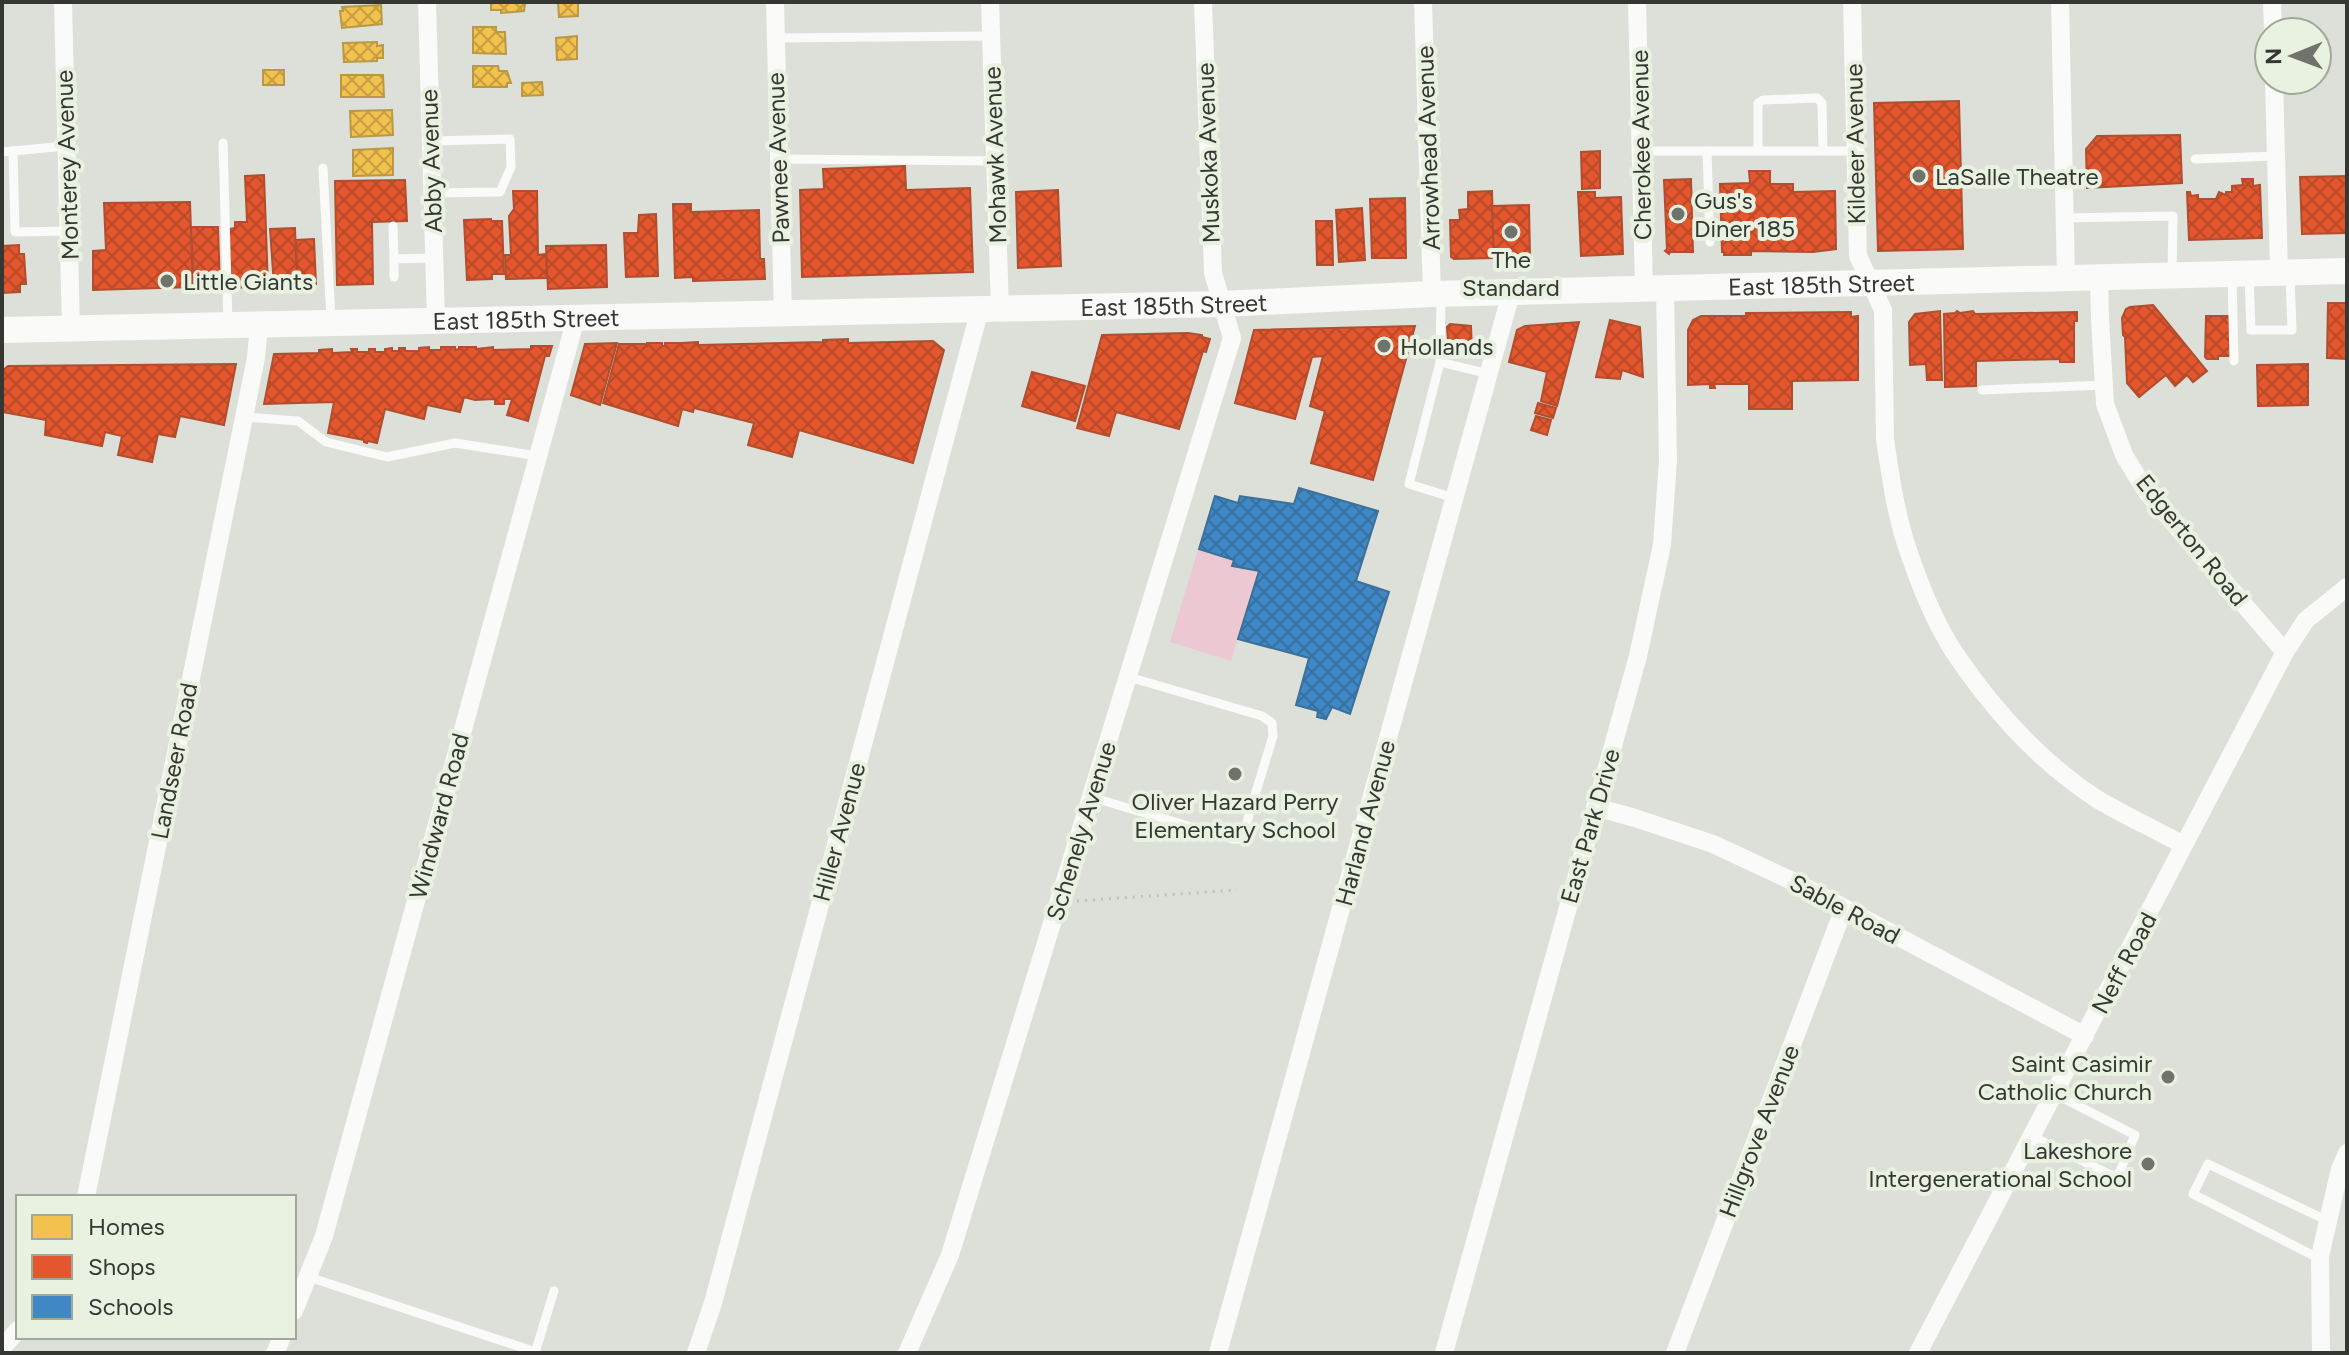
<svg xmlns="http://www.w3.org/2000/svg" width="2349" height="1355" font-family="Figtree,sans-serif">
<style>
.green{fill:#ecc9d2}
.homes{fill:url(#homes-cross-hatch);stroke:#b99846;stroke-width:2}
.shops{fill:url(#shops-cross-hatch);stroke:#b04e2f;stroke-width:2}
.schools{fill:url(#schools-cross-hatch);stroke:#3c7099;stroke-width:2}
.lines{fill:none;stroke-linecap:round;stroke-linejoin:round}
.path{stroke:#bec1be;stroke-width:3;stroke-dasharray:2 6;stroke-linecap:butt}
.lane{stroke:#fafaf9;stroke-width:9}
.street{stroke:#fafaf9;stroke-width:18}
.secondary{stroke:#fafaf9;stroke-width:26}
.poi-dot{fill:#6f736c;stroke:#e9f1e1;stroke-width:3}
.labels{text-anchor:middle;dominant-baseline:central;stroke-width:8;stroke-linejoin:round;paint-order:stroke}
.street-label{font-size:24px;fill:#353832;stroke:#e9f1e1}
.poi-label{font-size:24px;fill:#353832;stroke:#e9f1e1;text-anchor:start}
</style>
<defs>
<pattern id="homes-cross-hatch" width="8" height="8" patternUnits="userSpaceOnUse" patternTransform="scale(2)"><rect width="8" height="8" fill="#f2c14e"/><path d="M0 0l8 8M0 8l8-8" fill="none" stroke="#c59e41"/></pattern>
<pattern id="shops-cross-hatch" width="8" height="8" patternUnits="userSpaceOnUse" patternTransform="scale(2)"><rect width="8" height="8" fill="#e4572e"/><path d="M0 0l8 8M0 8l8-8" fill="none" stroke="#ba4928"/></pattern>
<pattern id="schools-cross-hatch" width="8" height="8" patternUnits="userSpaceOnUse" patternTransform="scale(2)"><rect width="8" height="8" fill="#3f88c5"/><path d="M0 0l8 8M0 8l8-8" fill="none" stroke="#3670a1"/></pattern>
</defs>
<rect width="100%" height="100%" fill="#dce0d8"/>
<!-- green -->
<polygon class="green" points="1198,550 1233,560 1231,567 1258,572 1231,661 1170,642"/>
<!-- homes -->
<g class="homes">
<polygon points="491,2 525,2 525,4 524,11 501,13 501,10 491,10"/>
<polygon points="558,2 578,2 578,16 559,17"/>
<polygon points="381,5 382,24 342,28 340,11 343,11 342,7"/>
<polygon points="473,27 496,27 496,32 505,32 506,54 473,53"/>
<polygon points="577,36 577,59 557,60 556,38"/>
<polygon points="377,42 377,46 383,45 383,58 377,58 377,61 344,62 343,43"/>
<polygon points="473,66 498,66 499,71 507,71 511,83 507,83 507,87 473,87"/>
<rect x="263" y="70" width="21" height="15"/>
<polygon points="341,75 383,75 384,97 341,97"/>
<polygon points="542,82 543,95 522,96 522,83"/>
<polygon points="392,110 393,135 351,137 350,111"/>
<polygon points="393,148 393,175 353,176 353,150"/>
</g>
<!-- shops -->
<g class="shops">
<polygon points="1959,101 1963,249 1878,251 1874,103"/>
<polygon points="2180,135 2182,183 2087,188 2086,149 2097,136"/>
<polygon points="1600,151 1600,188 1582,189 1581,152"/>
<polygon points="905,166 906,190 970,188 973,272 802,277 800,190 824,189 823,169"/>
<polygon points="1749,171 1770,171 1770,184 1793,184 1793,192 1835,191 1836,249 1813,252 1751,251 1751,255 1724,255 1724,252 1722,252 1720,184 1750,183"/>
<polygon points="264,175 268,286 231,288 229,229 235,228 235,222 247,222 245,176"/>
<polygon points="2347,176 2347,233 2302,234 2300,177"/>
<polygon points="1691,179 1693,252 1670,252 1669,254 1665,251 1667,249 1664,180"/>
<polygon points="2242,179 2253,179 2253,186 2260,185 2262,238 2189,240 2187,192 2190,192 2191,196 2198,195 2198,199 2216,199 2219,192 2226,195 2226,192 2232,192 2232,186 2243,185"/>
<polygon points="405,180 407,221 372,222 373,284 337,285 335,181"/>
<polygon points="1058,190 1061,266 1018,268 1016,192"/>
<polygon points="513,191 537,191 538,255 546,254 547,278 506,279 505,255 511,255 509,216 514,209"/>
<polygon points="1492,191 1494,258 1454,259 1451,257 1450,220 1460,220 1459,210 1468,209 1468,192"/>
<polygon points="1578,192 1595,192 1595,198 1621,197 1623,254 1581,256"/>
<polygon points="1405,198 1406,258 1372,258 1370,199"/>
<polygon points="190,202 193,287 93,290 93,251 106,250 104,203"/>
<polygon points="673,204 691,204 691,212 759,210 760,259 764,259 765,279 693,281 693,277 675,278"/>
<polygon points="1529,205 1530,258 1494,258 1492,206"/>
<polygon points="1362,208 1365,260 1339,262 1336,210"/>
<polygon points="656,214 658,276 626,277 624,233 638,233 639,215"/>
<polygon points="491,219 491,221 502,221 504,274 492,274 492,279 467,280 464,220"/>
<polygon points="1316,221 1332,221 1333,265 1317,265"/>
<polygon points="191,227 218,227 220,287 194,287"/>
<polygon points="295,228 297,285 274,286 270,229"/>
<polygon points="314,239 316,284 298,284 296,240"/>
<polygon points="19,245 19,254 24,254 26,284 20,284 20,292 2,293 2,246"/>
<polygon points="606,245 607,287 548,289 546,246"/>
<polygon points="2328,303 2347,303 2347,359 2327,358"/>
<polygon points="2153,305 2207,371 2193,382 2187,375 2175,386 2166,375 2139,397 2127,383 2125,337 2123,335 2122,318 2126,309 2130,307"/>
<polygon points="1940,311 1942,380 1927,380 1926,364 1910,365 1909,322 1915,314"/>
<polygon points="1957,311 1960,313 1973,311 1975,314 2077,312 2077,321 2074,321 2074,362 2060,362 2060,359 1976,361 1976,386 1945,387 1944,314 1955,313"/>
<polygon points="1851,312 1851,317 1858,316 1858,380 1792,381 1792,409 1749,409 1749,384 1714,384 1715,388 1710,388 1710,384 1688,385 1688,330 1693,320 1701,316 1746,316 1746,313"/>
<polygon points="2206,316 2229,316 2230,356 2218,356 2218,359 2207,359 2205,357"/>
<polygon points="1610,320 1640,327 1643,377 1622,370 1620,379 1596,377"/>
<polygon points="1579,322 1557,406 1541,401 1547,372 1509,362 1517,330 1525,326"/>
<polygon points="1450,324 1471,326 1472,352 1469,355 1449,353 1447,327"/>
<polygon points="1415,326 1373,480 1311,463 1325,411 1310,406 1323,356 1312,357 1295,419 1235,403 1254,330"/>
<polygon points="1188,333 1202,335 1202,337 1210,339 1206,352 1203,351 1179,429 1116,412 1109,436 1077,428 1102,335"/>
<polygon points="848,339 848,343 933,341 944,350 913,463 799,430 792,457 748,445 754,423 694,408 693,412 682,409 678,426 603,403 619,344 645,344 647,346 647,343 662,343 662,346 665,346 665,343 681,343 682,346 682,343 698,342 698,345 823,342 823,340"/>
<polygon points="617,343 600,405 571,395 585,344"/>
<polygon points="531,346 552,346 549,356 545,356 528,421 507,415 512,399 504,399 504,404 495,404 495,399 475,400 464,397 460,412 427,405 424,419 385,409 377,443 368,441 367,443 364,442 364,440 328,433 334,402 264,404 274,354 319,353 319,350 332,349 332,353 352,352 351,349 357,349 357,352 369,352 369,349 375,349 375,352 385,352 385,349 392,348 392,351 399,351 399,348 405,348 405,351 419,351 419,348 429,347 429,350 441,350 441,347 455,347 455,350 459,349 459,347 476,347 476,349 493,347 493,350 531,349"/>
<polygon points="236,364 224,425 180,416 175,437 158,434 152,462 118,455 122,436 105,432 102,446 45,435 46,420 2,412 2,371 8,366"/>
<polygon points="2308,364 2308,405 2258,406 2257,365"/>
<polygon points="1032,372 1085,386 1075,421 1022,406"/>
<polygon points="1538,403 1556,408 1553,418 1535,413"/>
<polygon points="1536,416 1551,420 1547,435 1531,430"/>
</g>
<!-- schools -->
<polygon class="schools" points="1299,488 1378,511 1356,581 1389,592 1350,714 1332,707 1326,719 1317,717 1318,711 1296,705 1309,658 1238,639 1259,571 1232,566 1234,560 1199,549 1215,496 1238,503 1240,496 1294,504"/>
<g class="lines">
<!-- path -->
<polyline class="path" points="1077,901 1237,890"/>
<!-- lane -->
<g class="lane">
<polyline points="775,38 991,36"/>
<polyline points="431,141 510,139 511,167 500,192 432,193"/>
<polyline points="223,143 228,322"/>
<polyline points="1758,150 1758,103 1763,100 1817,98 1822,103 1823,151"/>
<polyline points="13,151 15,232 69,231"/>
<polyline points="1641,151 1856,151"/>
<polyline points="1707,151 1710,242"/>
<polyline points="2,152 66,146"/>
<polyline points="779,159 995,161"/>
<polyline points="2195,159 2276,156"/>
<polyline points="323,168 331,320"/>
<polyline points="2064,218 2173,216 2172,272"/>
<polyline points="393,226 394,259 434,258"/>
<polyline points="394,259 394,277"/>
<polyline points="2232,277 2234,361"/>
<polyline points="2249,277 2251,330 2292,330 2290,275"/>
<polyline points="1441,298 1440,362 1409,484 1454,498"/>
<polyline points="1440,362 1489,374"/>
<polyline points="1982,390 2104,385"/>
<polyline points="244,417 298,421 326,442 387,457 455,443 538,456"/>
<polyline points="1091,797 1232,839 1238,839 1243,835 1273,736 1272,723 1262,716 1129,677"/>
<polyline points="2032,1136 2117,1178 2135,1135 2055,1094"/>
<polyline points="2320,1259 2193,1194 2208,1164 2328,1221"/>
<polyline points="309,1277 536,1352"/>
<polyline points="535,1353 554,1291"/>
</g>
<!-- street -->
<g class="street">
<polyline points="63,2 71,329"/>
<polyline points="427,2 436,321"/>
<polyline points="775,2 783,314"/>
<polyline points="990,2 1000,309"/>
<polyline points="1423,2 1432,294"/>
<polyline points="1637,2 1644,289"/>
<path d="M1852 2 1858 256 1883 310 1885 439C1890 473 1895 508 1905 541 1917 578 1932 618 1954 652 1991 707 2040 762 2097 799 2125 816 2155 829 2183 845"/>
<polyline points="2060,2 2066,279"/>
<polyline points="2272,2 2273,32"/>
<polyline points="2274,80 2279,272"/>
<polyline points="2099,278 2100,319 2105,404 2124,455 2146,491 2285,652"/>
<polyline points="1595,807 1635,818 1713,844 1803,886 2085,1036"/>
<polyline points="86,1197 256,358 259,325"/>
<polyline points="294,1311 324,1236 576,318"/>
<polyline points="2,1348 18,1330"/>
<polyline points="275,1353 282,1337"/>
<polyline points="696,1353 713,1303 980,309"/>
<polyline points="907,1353 950,1255 1232,338 1213,273 1203,2"/>
<polyline points="1218,1353 1511,293"/>
<polyline points="1444,1353 1638,656 1662,545 1668,460 1665,288"/>
<polyline points="1675,1353 1844,908"/>
<polyline points="1918,1353 2285,652 2306,620 2347,587"/>
<polyline points="2321,1353 2320,1256 2340,1169 2347,1153"/>
</g>
<!-- secondary -->
<path class="secondary" id="s1" d="M2 330 1221 304 1432 294 2347 271"/>
</g>
<!-- markers -->
<g class="poi-dot">
<circle cx="1919" cy="176" r="8"/>
<circle cx="1678" cy="214" r="8"/>
<circle cx="1511" cy="232" r="8"/>
<circle cx="167" cy="281" r="8"/>
<circle cx="1384" cy="346" r="8"/>
<circle cx="1235" cy="774" r="8"/>
<circle cx="2168" cy="1077" r="8"/>
<circle cx="2148" cy="1164" r="8"/>
</g>
<g class="labels">
<!-- street labels -->
<g class="street-label">
<text transform="translate(1855 144) rotate(-91)">Kildeer Avenue</text>
<text transform="translate(1641 145) rotate(-91)">Cherokee Avenue</text>
<text transform="translate(1428 148) rotate(-92)">Arrowhead Avenue</text>
<text transform="translate(1208 153) rotate(-92)">Muskoka Avenue</text>
<text transform="translate(995 155) rotate(-92)">Mohawk Avenue</text>
<text transform="translate(778 158) rotate(-92)">Pawnee Avenue</text>
<text transform="translate(431 161) rotate(-92)">Abby Avenue</text>
<text transform="translate(67 165) rotate(-92)">Monterey Avenue</text>
<text stroke="none"><textPath href="#s1" startOffset="1820">East 185th Street</textPath></text>
<text stroke="none"><textPath href="#s1" startOffset="1172">East 185th Street</textPath></text>
<text stroke="none"><textPath href="#s1" startOffset="524">East 185th Street</textPath></text>
<text transform="translate(2192 540) rotate(51)">Edgerton Road</text>
<text transform="translate(174 761) rotate(-79)">Landseer Road</text>
<text transform="translate(439 816) rotate(-75)">Windward Road</text>
<text transform="translate(1365 823) rotate(-75)">Harland Avenue</text>
<text transform="translate(1590 826) rotate(-74)">East Park Drive</text>
<text transform="translate(1081 831) rotate(-73)">Schenely Avenue</text>
<text transform="translate(839 832) rotate(-75)">Hiller Avenue</text>
<text transform="translate(1845 909) rotate(28)">Sable Road</text>
<text transform="translate(2124 963) rotate(-62)">Neff Road</text>
<text transform="translate(1759 1131) rotate(-69)">Hillgrove Avenue</text>
</g>
<!-- poi labels -->
<g class="poi-label">
<text x="1935" y="176">LaSalle Theatre</text>
<text x="1694" y="200">Gus's<tspan x="1694" dy="28">Diner 185</tspan></text>
<text x="1511" y="259" text-anchor="middle">The<tspan x="1511" dy="28">Standard</tspan></text>
<text x="183" y="281">Little Giants</text>
<text x="1400" y="346">Hollands</text>
<text x="1235" y="801" text-anchor="middle">Oliver Hazard Perry<tspan x="1235" dy="28">Elementary School</tspan></text>
<text x="2152" y="1063" text-anchor="end">Saint Casimir<tspan x="2152" dy="28">Catholic Church</tspan></text>
<text x="2132" y="1150" text-anchor="end">Lakeshore<tspan x="2132" dy="28">Intergenerational School</tspan></text>
</g>
</g>
<!-- border -->
<rect width="2349" height="1355" fill="none" stroke="#353832" stroke-width="8"/>
<!-- legend -->
<rect x="16" y="1195" width="280" height="144" fill="#e9f1e1" stroke="#a1a79b" stroke-width="2"/>
<rect x="32" y="1215" width="40" height="24" fill="#f2c14e" stroke="#a1a79b" stroke-width="2"/>
<text x="88" y="1235" font-size="24" fill="#353832">Homes</text>
<rect x="32" y="1255" width="40" height="24" fill="#e4572e" stroke="#a1a79b" stroke-width="2"/>
<text x="88" y="1275" font-size="24" fill="#353832">Shops</text>
<rect x="32" y="1295" width="40" height="24" fill="#3f88c5" stroke="#a1a79b" stroke-width="2"/>
<text x="88" y="1315" font-size="24" fill="#353832">Schools</text>
<!-- north arrow -->
<g transform="translate(2293 56) rotate(269)"><circle r="38" fill="#e9f1e1" stroke="#a1a79b" stroke-width="2"/>
<path d="M0-6L14 30L0 20L-14 30Z" fill="#6f736c"/>
<text y="-12" font-size="22" font-weight="bold" text-anchor="middle" fill="#353832">N</text>
</g>
</svg>
